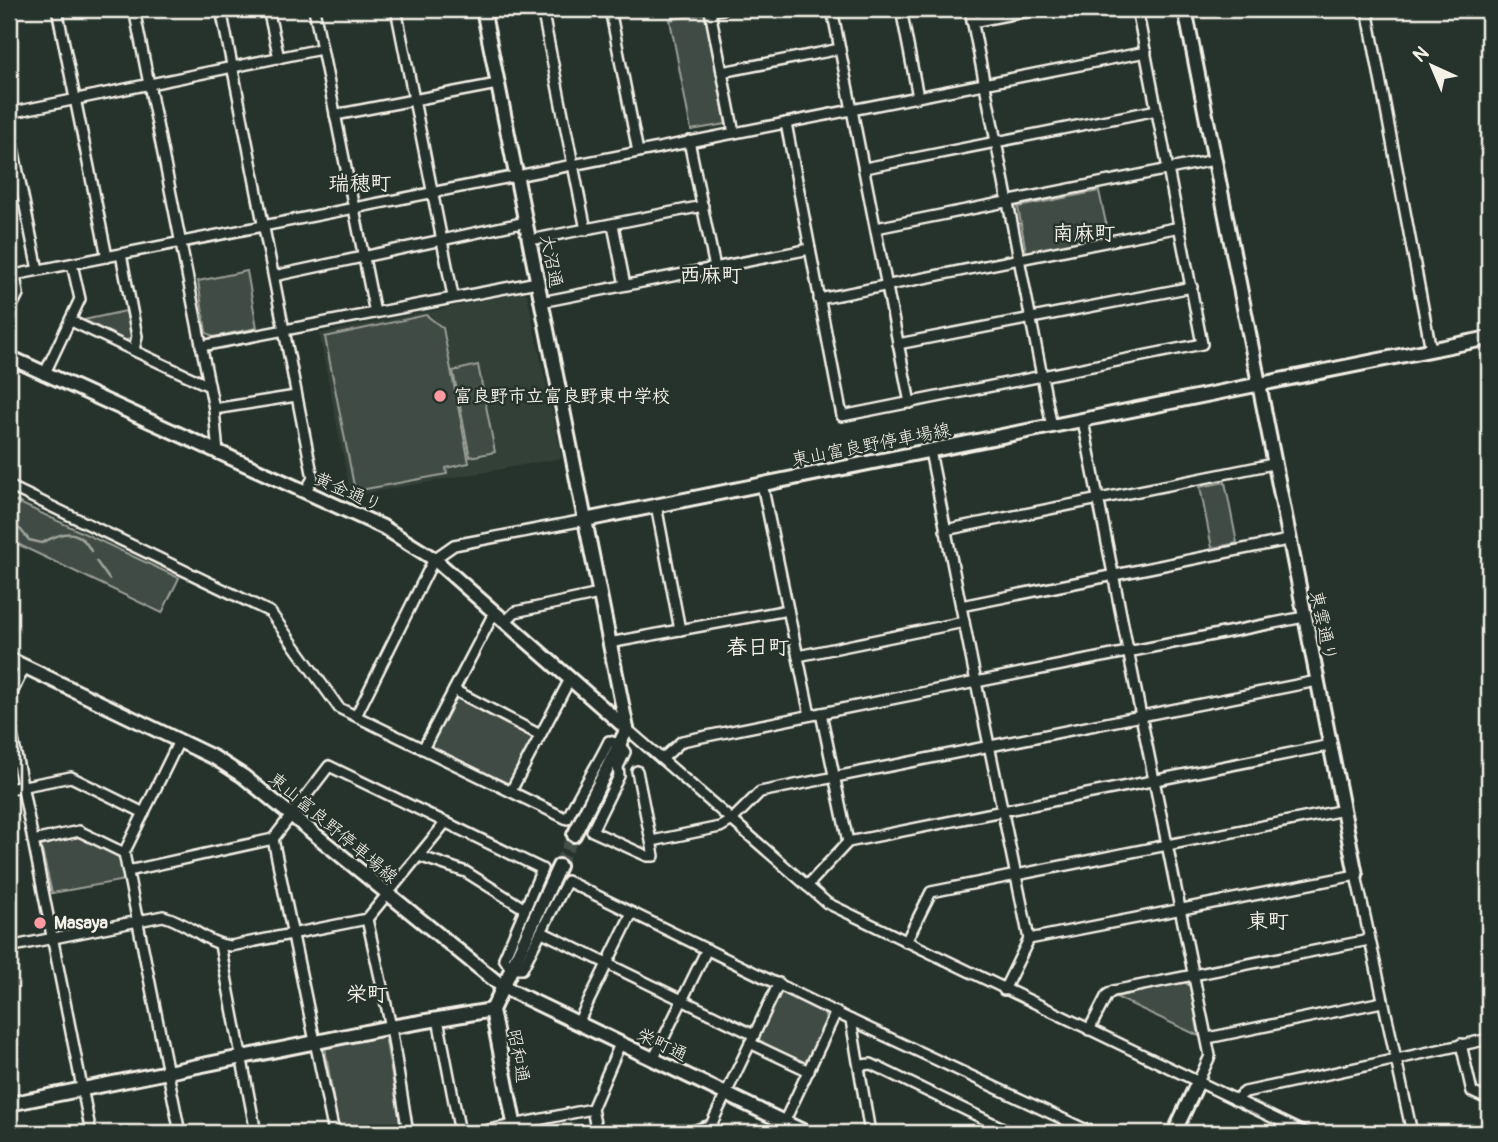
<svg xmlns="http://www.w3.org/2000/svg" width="1498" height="1142" font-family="Pangolin,'Klee One',sans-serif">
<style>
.built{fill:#333f39}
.green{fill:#414b45;stroke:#9a9e96;stroke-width:2}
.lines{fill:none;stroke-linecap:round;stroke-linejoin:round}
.stream{stroke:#9fa39b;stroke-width:2.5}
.secondary-tunnel{stroke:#455049;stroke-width:12;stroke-dasharray:12 6;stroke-linecap:butt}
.street-casing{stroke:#f4f1e8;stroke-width:14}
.secondary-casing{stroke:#f4f1e8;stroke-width:18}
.street{stroke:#26332d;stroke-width:9}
.secondary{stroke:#26332d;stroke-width:12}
.poi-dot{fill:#ff9aa2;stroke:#26332d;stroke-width:2.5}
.labels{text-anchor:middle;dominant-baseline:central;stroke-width:5;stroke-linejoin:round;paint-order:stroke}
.street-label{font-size:18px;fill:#f4f1e8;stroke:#26332d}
.poi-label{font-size:18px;font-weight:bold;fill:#f4f1e8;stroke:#26332d;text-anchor:start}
.quarter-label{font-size:21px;font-weight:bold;fill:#f4f1e8;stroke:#26332d}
</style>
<rect width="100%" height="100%" fill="#26332d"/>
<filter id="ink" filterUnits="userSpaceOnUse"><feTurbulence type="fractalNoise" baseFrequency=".0143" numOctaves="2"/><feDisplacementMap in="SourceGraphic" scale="14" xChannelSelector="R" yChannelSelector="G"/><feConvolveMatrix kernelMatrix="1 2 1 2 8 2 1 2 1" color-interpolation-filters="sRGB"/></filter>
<g filter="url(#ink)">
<!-- built -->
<polygon class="built" points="524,292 527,294 562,458 351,496 319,334"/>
<!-- green -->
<g class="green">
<polygon points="705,13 726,124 691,130 670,20"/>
<polygon points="1099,191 1109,237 1026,252 1018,207"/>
<polygon points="247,271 257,328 213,337 206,332 198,281"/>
<polygon points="126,311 132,336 126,341 84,320"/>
<polygon points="426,315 443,328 469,463 446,468 447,474 355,491 325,337"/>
<polygon points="478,365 495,452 470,457 453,371"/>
<polygon points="1225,482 1237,543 1212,548 1200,487"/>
<polygon points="9,498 179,578 162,613 9,540"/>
<polygon points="455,697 534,737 509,785 430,746"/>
<polygon points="78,836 120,854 125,880 52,893 41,846"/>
<polygon points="1184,982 1190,986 1199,1036 1116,997"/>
<polygon points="781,989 822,1009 826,1019 806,1066 755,1041"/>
<polygon points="385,1036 402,1133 339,1133 325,1048"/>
</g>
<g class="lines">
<!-- stream -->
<g class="stream">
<path d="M20 529 29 540 42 543C62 532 78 526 91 551"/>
<polyline points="96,561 109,579"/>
</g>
<!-- secondary-tunnel -->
<polyline class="secondary-tunnel" points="559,866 574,835"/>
<defs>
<g id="street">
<polyline points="57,9 107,257"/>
<polyline points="134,9 214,409 218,454"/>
<polyline points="221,9 313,478 305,492"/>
<polyline points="268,9 279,58"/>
<polyline points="314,9 375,313"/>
<polyline points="396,9 453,296"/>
<polyline points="542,9 586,230"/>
<polyline points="610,9 638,152"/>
<polyline points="723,9 710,11 734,133"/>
<polyline points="832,9 910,403"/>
<polyline points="901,9 918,97"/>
<polyline points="970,9 1052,427"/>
<polyline points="1367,9 1431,350"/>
<polyline points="972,22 1039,9"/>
<polyline points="722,72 840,49"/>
<polyline points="9,113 321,49"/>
<polyline points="335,115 497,84"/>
<polyline points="786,123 842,416 1202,344 1137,9"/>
<polyline points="9,128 38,270"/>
<polyline points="689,141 715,268"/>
<polyline points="865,168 1157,110"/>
<polyline points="613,225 625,285"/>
<polyline points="876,228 1214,160"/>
<polyline points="530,240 703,206"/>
<polyline points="121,254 137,336 134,350"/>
<polyline points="9,276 1146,52"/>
<polyline points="274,276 526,222"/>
<polyline points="819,299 1180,227"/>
<polyline points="541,302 810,249"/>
<polyline points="9,312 18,294 15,275"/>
<polyline points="71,321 209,386"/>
<polyline points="898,344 1192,287"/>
<polyline points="201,346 537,282"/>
<polyline points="44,375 80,299 72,264"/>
<polyline points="214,409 296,396"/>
<polyline points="1083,421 1141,716 1317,681"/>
<polyline points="930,451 976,682 1304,617"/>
<polyline points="762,484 810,715"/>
<path d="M9 486 270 612 339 708 567 819C580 791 596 768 609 741L619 744 625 752 618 767 619 776 592 831 647 856H654L637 771"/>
<polyline points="656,505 680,630"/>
<polyline points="945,530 1273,464"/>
<polyline points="961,606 1288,540"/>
<polyline points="505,622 515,612 599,594"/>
<polyline points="609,643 788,610"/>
<polyline points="798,656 964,622"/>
<polyline points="454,690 540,735"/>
<polyline points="9,699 25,666"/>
<polyline points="821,713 848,842"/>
<polyline points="356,716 434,559 454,545 585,520"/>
<polyline points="9,719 91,1133"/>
<polyline points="627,729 827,903 1305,1133"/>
<polyline points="179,741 124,853 180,1133"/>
<polyline points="423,749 494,613"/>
<polyline points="662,759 682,741 976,682 1029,939 1004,990"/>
<polyline points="9,789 71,777 144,813"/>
<polyline points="511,791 570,679"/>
<polyline points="33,841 79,831 124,853"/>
<polyline points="652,841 720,827 732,820 760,792 1141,716 1210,1056 1198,1082"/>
<polyline points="419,856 466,872 525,909"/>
<polyline points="128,871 273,839"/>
<polyline points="807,886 848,842 1331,745"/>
<polyline points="542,932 754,1035"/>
<polyline points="1029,939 1356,875 1412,1133"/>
<polyline points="906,942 931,892 1344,810"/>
<polyline points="220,945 256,1133"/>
<path d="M9 947 163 916C188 922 206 944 231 946L367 919"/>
<polyline points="438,1019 460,1133"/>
<polyline points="851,1020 870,1133"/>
<polyline points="578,1023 632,913"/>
<polyline points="1089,1030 1107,995 1113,991 1369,940"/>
<polyline points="1208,1038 1382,1002"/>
<polyline points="750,1043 809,1071"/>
<polyline points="1461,1044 1472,1092 1489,1100"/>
<polyline points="653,1060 707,949"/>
<polyline points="861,1065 871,1064 1013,1133"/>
<polyline points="1235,1100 1245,1092 1489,1039"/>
<polyline points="334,1133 273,839 329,766 542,869 504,958 511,969 522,969 567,881 851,1020 1093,1133"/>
<polyline points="408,1133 391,1027 367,919 446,822"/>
<polyline points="474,1133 592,1109"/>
<polyline points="597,1133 592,1109 620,1044"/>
<polyline points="687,1133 711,1125 779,983"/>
<polyline points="779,1133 836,1012"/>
</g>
<g id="secondary">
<polyline points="483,9 585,520"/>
<polyline points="1185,9 1356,875"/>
<polyline points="9,357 383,527 434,559 627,729"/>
<polyline points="9,659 215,758 243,776 503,987 559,866"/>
<polyline points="574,835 627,729 585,520 1489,338"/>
<polyline points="9,1104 391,1027 492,1010"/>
<polyline points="516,1133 492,1010 503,987 807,1133"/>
<polyline points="1174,1133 1198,1082"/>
</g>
</defs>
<!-- street casing -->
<use href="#street" class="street-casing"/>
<!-- secondary casing -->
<use href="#secondary" class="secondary-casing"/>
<!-- street -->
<use href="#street" class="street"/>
<!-- secondary -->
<use href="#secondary" class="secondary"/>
</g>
</g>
<!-- markers -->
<g class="poi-dot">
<circle cx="440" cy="396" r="7"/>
<circle cx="40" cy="923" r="7"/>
</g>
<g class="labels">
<!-- street labels -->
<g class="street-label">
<text transform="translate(551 261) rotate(79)">大沼通</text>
<text transform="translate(871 445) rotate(-11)">東山富良野停車場線</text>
<text transform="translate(348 492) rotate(24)">黄金通り</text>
<text transform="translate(1323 626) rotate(78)">東雲通り</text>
<text transform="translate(333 828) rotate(40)">東山富良野停車場線</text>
<text transform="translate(662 1045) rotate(25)">栄町通</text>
<text transform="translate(518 1056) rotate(80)">昭和通</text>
</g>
<!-- poi labels -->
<g class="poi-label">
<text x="454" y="396">富良野市立富良野東中学校</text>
<text x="54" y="923">Masaya</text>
</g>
<!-- quarter labels -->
<g class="quarter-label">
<text x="360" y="183">瑞穂町</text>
<text x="1084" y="233">南麻町</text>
<text x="711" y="275">西麻町</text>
<text x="758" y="647">春日町</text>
<text x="1268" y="921">東町</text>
<text x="367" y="994">栄町</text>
</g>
</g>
<!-- margin -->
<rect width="1498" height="1142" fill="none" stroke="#26332d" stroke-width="35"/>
<rect x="18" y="18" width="1463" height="1107" fill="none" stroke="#f4f1e8" stroke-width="2.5" filter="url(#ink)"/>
<!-- north arrow -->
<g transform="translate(1432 66) rotate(316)" stroke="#26332d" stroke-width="5" paint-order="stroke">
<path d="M0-5L12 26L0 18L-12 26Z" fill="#f4f1e8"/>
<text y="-10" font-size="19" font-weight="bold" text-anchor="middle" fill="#f4f1e8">N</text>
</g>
</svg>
